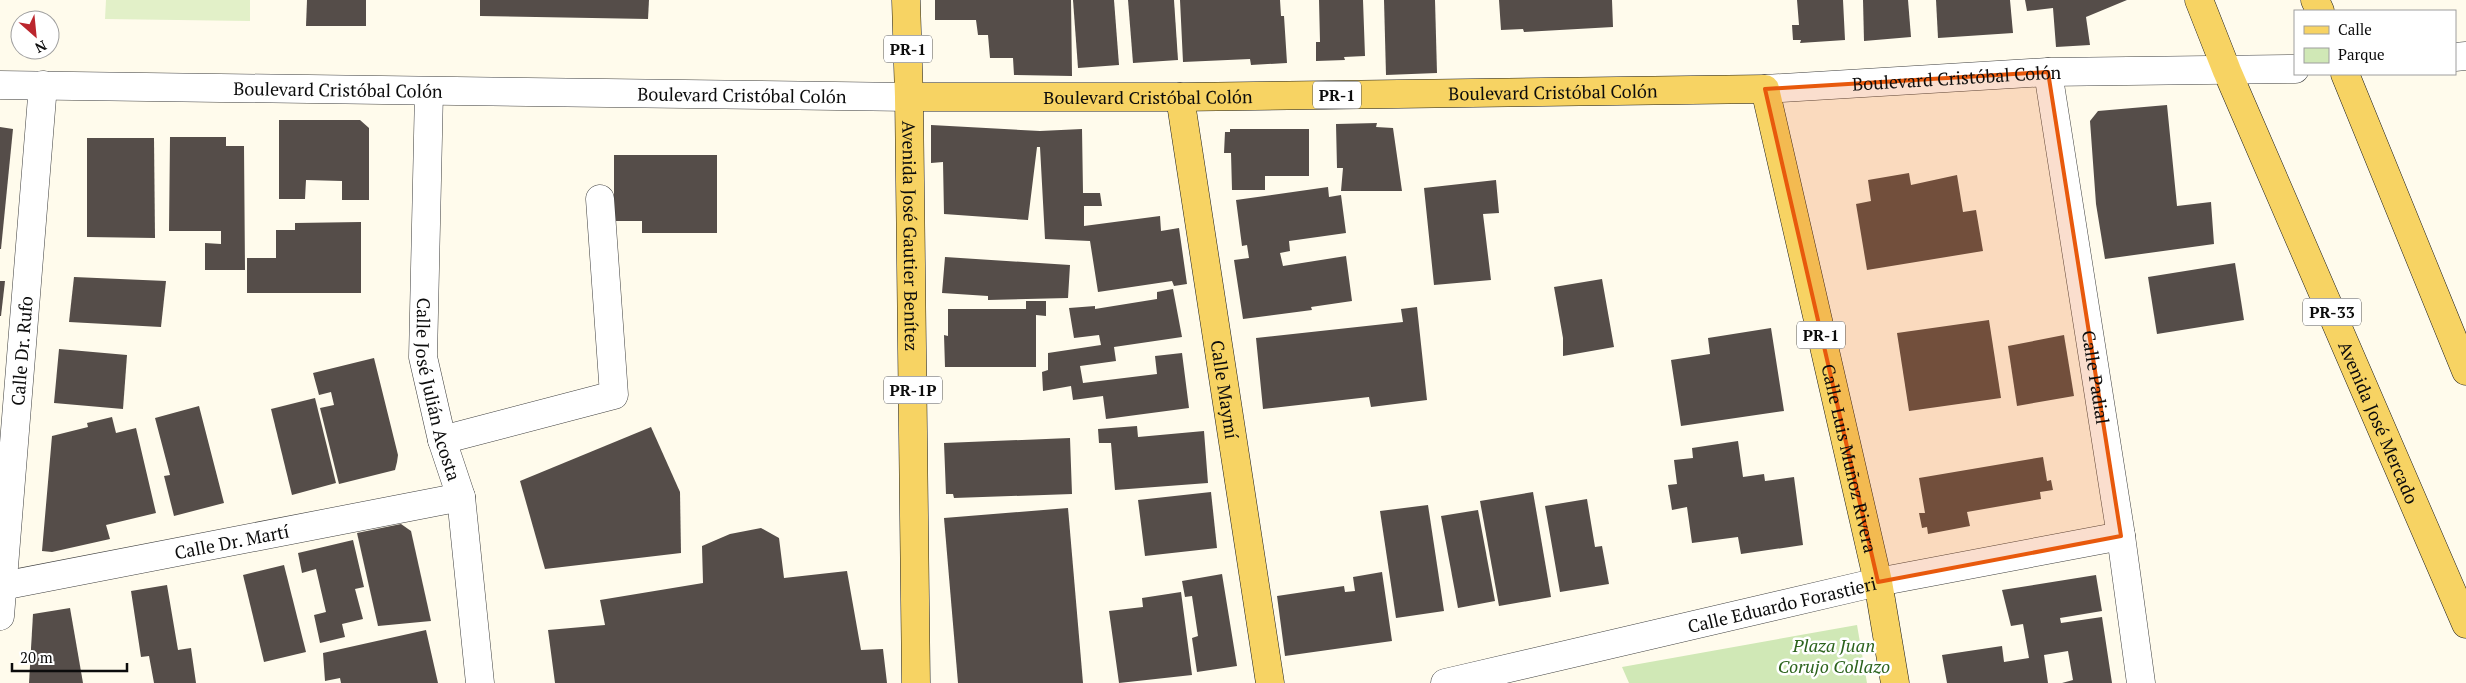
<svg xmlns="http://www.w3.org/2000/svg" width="2466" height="683" font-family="'PT Serif',serif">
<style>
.green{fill:#d0e8b6}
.pitch{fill:#e2f0c8}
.building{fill:#554d49}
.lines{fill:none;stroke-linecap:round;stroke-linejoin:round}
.minor-casing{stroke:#3f3f3f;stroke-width:29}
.major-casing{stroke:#1d1d1d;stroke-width:29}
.minor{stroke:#fff;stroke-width:28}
.major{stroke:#f7d363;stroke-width:28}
.marked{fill:#e8590c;fill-opacity:0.2;stroke:#e8590c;stroke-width:4;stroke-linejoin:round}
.labels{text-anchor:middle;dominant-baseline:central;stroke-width:5;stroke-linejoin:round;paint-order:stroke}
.shield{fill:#fff;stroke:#555;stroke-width:1}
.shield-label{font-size:16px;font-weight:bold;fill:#0c0c0c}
.street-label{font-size:18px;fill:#0c0c0c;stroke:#fff}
.park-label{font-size:18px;font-style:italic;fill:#2c631d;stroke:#fff}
</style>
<rect width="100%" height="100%" fill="#fffbec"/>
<!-- green -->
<polygon class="green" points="1857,625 1867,683 1629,683 1622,667"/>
<!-- pitch -->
<polygon class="pitch" points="106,0 250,0 250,21 105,19"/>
<!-- building -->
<g class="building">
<polygon points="307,0 366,0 366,26 306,26"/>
<polygon points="480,0 649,0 648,19 480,16"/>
<polygon points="935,0 1071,0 1072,76 1014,75 1013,58 990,58 988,35 978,35 976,20 935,20"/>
<polygon points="1073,0 1114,0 1119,65 1078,68"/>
<polygon points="1128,0 1174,0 1178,60 1133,63"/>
<polygon points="1180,0 1280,0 1281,16 1284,16 1287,63 1251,65 1250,59 1183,62"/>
<polygon points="1319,0 1363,0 1365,56 1344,57 1345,60 1316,61 1316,42 1320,42"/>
<polygon points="1384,0 1435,0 1437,73 1386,75"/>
<polygon points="1499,0 1612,0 1613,27 1524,32 1523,29 1501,30"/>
<polygon points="1797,0 1843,0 1845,40 1800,43 1801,40 1793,40 1792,25 1799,25"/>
<polygon points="1863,0 1908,0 1911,37 1864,41"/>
<polygon points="1936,0 2010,0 2013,33 1938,38"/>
<polygon points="2025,0 2127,0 2086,17 2090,45 2056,47 2053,8 2027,11"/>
<polygon points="2167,105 2177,206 2211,202 2214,244 2105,259 2096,204 2090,121 2098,111"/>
<polygon points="279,120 360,120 369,128 369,200 342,200 342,181 306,180 305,199 279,199"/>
<polygon points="1377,123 1376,127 1393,128 1402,191 1341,191 1343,168 1337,168 1336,124"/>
<polygon points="931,125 1040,131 1082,129 1083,193 1100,193 1102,206 1084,206 1084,226 1160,216 1161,231 1179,228 1187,284 1174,286 1172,281 1098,292 1090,241 1045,239 1040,147 1037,147 1028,220 944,214 943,162 931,163"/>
<polygon points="0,127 13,129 1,249 0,249"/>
<polygon points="1230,129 1309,129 1309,176 1265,176 1265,190 1232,190 1231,153 1224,153 1225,132 1230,132"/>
<polygon points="170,137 226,137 226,146 244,146 245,270 205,270 205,243 221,244 221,231 169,231"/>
<polygon points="87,138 154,138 155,238 87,237"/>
<polygon points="614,155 717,155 717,233 642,233 642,221 614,221"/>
<polygon points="1909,173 1911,185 1957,175 1963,212 1976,210 1983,251 1867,270 1856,204 1871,201 1868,180"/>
<polygon points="1496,180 1499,213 1483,214 1491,280 1434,285 1424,188"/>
<polygon points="1328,187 1329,197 1341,195 1346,233 1289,241 1290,251 1280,253 1283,266 1346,256 1352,301 1311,307 1312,310 1243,319 1234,260 1249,258 1247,245 1242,246 1236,200"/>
<polygon points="361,222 361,293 247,293 247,258 276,258 276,230 295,230 295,223"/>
<polygon points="945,257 1070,265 1068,298 988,300 988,296 942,293"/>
<polygon points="2235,263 2244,320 2157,334 2148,277"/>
<polygon points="74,277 166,281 161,327 69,322"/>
<polygon points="1602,279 1614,347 1563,356 1563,338 1554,287"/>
<polygon points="0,281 5,281 1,316 0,316"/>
<polygon points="1173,289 1182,337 1114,347 1116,361 1080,366 1083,383 1157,374 1155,356 1182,353 1189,408 1106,419 1103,396 1073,400 1071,386 1043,391 1042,372 1048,370 1048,353 1101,345 1099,335 1074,338 1069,308 1095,306 1095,309 1157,299 1157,292"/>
<polygon points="1026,301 1046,301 1046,316 1036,315 1036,367 945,367 944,335 948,336 948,309 1026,309"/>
<polygon points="1417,307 1427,400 1371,407 1369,397 1263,409 1256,338 1403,322 1401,309"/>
<polygon points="1989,320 2001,398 1909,411 1897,333"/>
<polygon points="1771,328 1784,411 1681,426 1671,360 1710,354 1708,338"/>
<polygon points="2064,335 2074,396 2017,406 2008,346"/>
<polygon points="59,349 127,355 123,409 54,403"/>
<polygon points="374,358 398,455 397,462 395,470 339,484 320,408 334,405 331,392 319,395 313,373"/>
<polygon points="315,398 336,483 292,495 271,409"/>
<polygon points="199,406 224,503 174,516 164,476 170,475 155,418"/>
<polygon points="112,417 116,433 136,428 156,513 106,525 110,539 52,552 42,551 52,436 88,427 87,423"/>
<polygon points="1137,426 1138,437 1204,431 1208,483 1115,490 1111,443 1099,443 1098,429"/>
<polygon points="651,427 680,492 681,553 545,569 520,481"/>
<polygon points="1070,438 1072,494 954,498 953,494 946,494 944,443"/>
<polygon points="1738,441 1743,477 1764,474 1765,481 1794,477 1803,545 1741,554 1738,537 1692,543 1687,507 1672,510 1668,485 1677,484 1674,460 1693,458 1692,448"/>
<polygon points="2043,457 2047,481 2051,480 2053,490 2040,492 2041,499 1967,512 1970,526 1928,534 1927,527 1922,528 1919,513 1925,513 1919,478"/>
<polygon points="1211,492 1217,548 1145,556 1138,500"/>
<polygon points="1533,492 1551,597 1499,606 1480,501"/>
<polygon points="1587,499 1595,547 1602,546 1609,584 1560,592 1545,506"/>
<polygon points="1428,505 1444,611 1396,618 1380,511"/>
<polygon points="1068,508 1083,683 958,683 944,518"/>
<polygon points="1478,510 1495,601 1458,608 1441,516"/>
<polygon points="401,524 411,531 431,621 378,626 357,533"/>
<polygon points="761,528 779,538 784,578 847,571 861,650 883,649 887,683 555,683 548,630 605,625 600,600 703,583 702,546 730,534"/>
<polygon points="353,540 364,587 355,589 363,619 342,624 345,637 320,643 314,615 326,612 316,569 302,573 298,553"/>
<polygon points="284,565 306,652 264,662 243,575"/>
<polygon points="1382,572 1392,641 1285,656 1277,596 1344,586 1345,592 1355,591 1353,577"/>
<polygon points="1222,574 1237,666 1197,672 1192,638 1198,636 1192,596 1185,597 1182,581"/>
<polygon points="2096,575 2102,611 2060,618 2061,623 2102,617 2112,683 2062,683 2073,680 2068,651 2044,655 2048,683 1947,683 1942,655 2002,646 2004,662 2029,658 2023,624 2011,626 2002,590"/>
<polygon points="167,585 178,650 191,648 196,683 154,683 149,656 141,657 131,591"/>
<polygon points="1181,592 1192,675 1119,683 1109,611 1143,607 1142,598"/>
<polygon points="70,608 83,683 29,683 33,614"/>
<polygon points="426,630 438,683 341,683 340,678 325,681 323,653"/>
</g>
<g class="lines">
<defs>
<g id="minor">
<polyline points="2455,57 2466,56"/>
<path id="s1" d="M2048 72 2121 536 2141 683"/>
<path id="s2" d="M0 85 909 97"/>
<path id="s3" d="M1765 89 2048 72 2295 69"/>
<path id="s4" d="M429 92 423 357 442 440 461 497 480 683"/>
<polyline points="442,440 614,395 600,199"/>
<path id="s5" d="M2 586 461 497"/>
<path id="s6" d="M0 616 43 85"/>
<path id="s7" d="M1445 683 1878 582 2121 536"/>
</g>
<g id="major">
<path id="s8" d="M906 0 909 97 916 683"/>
<path id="s9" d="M2199 0 2227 71 2466 624"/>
<polyline points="2315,0 2320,11"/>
<polyline points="2345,74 2466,371"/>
<path id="s10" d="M909 97H1180L1765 89 1878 582 1895 683"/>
<path id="s11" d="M1180 97 1270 683"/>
</g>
</defs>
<!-- minor casing -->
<use href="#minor" class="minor-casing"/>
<!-- major casing -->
<use href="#major" class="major-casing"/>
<!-- minor -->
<use href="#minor" class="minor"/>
<!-- major -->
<use href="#major" class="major"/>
</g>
<!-- marked area -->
<path class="marked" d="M2048 72 2121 536 1878 582 1765 89Z"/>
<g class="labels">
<!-- shield labels -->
<g class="shield">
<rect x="884" y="35.5" width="48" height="27" rx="4"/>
<rect x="1313" y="81.5" width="48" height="27" rx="4"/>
<rect x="2303" y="298.5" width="58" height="27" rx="4"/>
<rect x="1797" y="321.5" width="48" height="27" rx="4"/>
<rect x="884" y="376.5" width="58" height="27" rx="4"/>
</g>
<g class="shield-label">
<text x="908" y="49">PR-1</text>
<text x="1337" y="95">PR-1</text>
<text x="2332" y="312">PR-33</text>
<text x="1821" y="335">PR-1</text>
<text x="913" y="390">PR-1P</text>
</g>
<!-- street labels -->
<g class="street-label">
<text stroke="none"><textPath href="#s3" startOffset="192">Boulevard Cristóbal Colón</textPath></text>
<text stroke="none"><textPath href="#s2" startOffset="338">Boulevard Cristóbal Colón</textPath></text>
<text stroke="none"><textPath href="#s10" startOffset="644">Boulevard Cristóbal Colón</textPath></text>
<text stroke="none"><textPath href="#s2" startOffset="742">Boulevard Cristóbal Colón</textPath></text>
<text stroke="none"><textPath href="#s10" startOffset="239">Boulevard Cristóbal Colón</textPath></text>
<text stroke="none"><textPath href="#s8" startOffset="236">Avenida José Gautier Benítez</textPath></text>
<text stroke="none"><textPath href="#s6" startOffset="266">Calle Dr. Rufo</textPath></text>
<text stroke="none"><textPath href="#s1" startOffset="309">Calle Padial</textPath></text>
<text stroke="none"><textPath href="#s4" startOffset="299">Calle José Julián Acosta</textPath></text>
<text stroke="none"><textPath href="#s11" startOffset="296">Calle Maymí</textPath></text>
<text stroke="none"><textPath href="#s9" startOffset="459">Avenida José Mercado</textPath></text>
<text stroke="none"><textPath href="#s10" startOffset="1235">Calle Luis Muñoz Rivera</textPath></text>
<text stroke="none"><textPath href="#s5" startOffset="234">Calle Dr. Martí</textPath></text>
<text stroke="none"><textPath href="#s7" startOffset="346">Calle Eduardo Forastieri</textPath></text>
</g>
<!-- park labels -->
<g class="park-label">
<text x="1834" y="645">Plaza Juan<tspan x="1834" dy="21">Corujo Collazo</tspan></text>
</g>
</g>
<!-- legend -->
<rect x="2294" y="10" width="162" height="65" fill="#ffffff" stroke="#9e9e9e"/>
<rect x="2304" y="26" width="25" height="8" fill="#f7d363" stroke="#9e9e9e"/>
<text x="2338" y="35" font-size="15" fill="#0c0c0c">Calle</text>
<rect x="2304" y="48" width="25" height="15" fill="#d0e8b6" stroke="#9e9e9e"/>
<text x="2338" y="60" font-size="15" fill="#0c0c0c">Parque</text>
<!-- north arrow -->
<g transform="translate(35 35) rotate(153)"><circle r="24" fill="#ffffff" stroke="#9e9e9e"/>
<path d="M0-4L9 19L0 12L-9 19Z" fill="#bb262d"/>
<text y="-8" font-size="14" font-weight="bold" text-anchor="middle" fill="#0c0c0c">N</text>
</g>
<!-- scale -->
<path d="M12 663v8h115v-8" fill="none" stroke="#0c0c0c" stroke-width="2.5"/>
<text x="20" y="663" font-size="15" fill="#0c0c0c" stroke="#ffffff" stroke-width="4" paint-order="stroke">20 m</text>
</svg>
